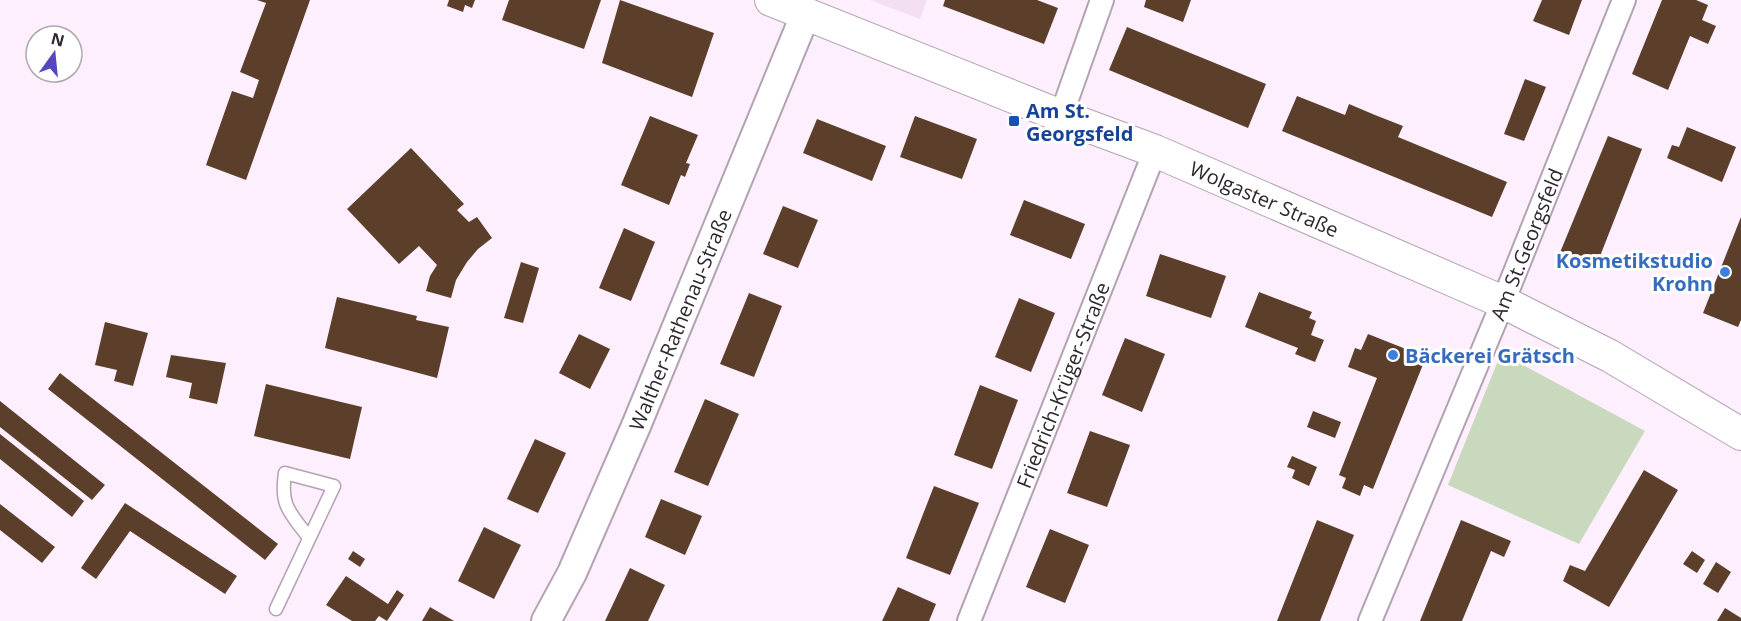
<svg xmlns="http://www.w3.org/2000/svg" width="1741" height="621" font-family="'Open Sans',sans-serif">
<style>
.commercial{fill:#f3dfef}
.green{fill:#c8d9bd}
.building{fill:#5b3f2a}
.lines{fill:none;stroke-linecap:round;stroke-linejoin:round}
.service-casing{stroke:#b2a2b3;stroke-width:15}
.minor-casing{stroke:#b2a2b3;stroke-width:26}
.tertiary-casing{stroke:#b2a2b3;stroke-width:32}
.secondary-casing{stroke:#b2a2b3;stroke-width:34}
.service{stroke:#fff;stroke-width:12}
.minor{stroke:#fff;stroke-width:22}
.tertiary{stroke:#fff;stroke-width:28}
.secondary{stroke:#fff;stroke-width:32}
.transit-dot{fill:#1a4fb4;stroke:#fff;stroke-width:2}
.shop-dot{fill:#3f7fe0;stroke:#fff;stroke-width:2}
.labels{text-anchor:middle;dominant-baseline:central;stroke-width:6;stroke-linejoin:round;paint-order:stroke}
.transit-label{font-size:20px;font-weight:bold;fill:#164399;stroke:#fff;text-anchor:start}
.street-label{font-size:20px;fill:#2e272e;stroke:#fff}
.shop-label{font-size:20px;font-weight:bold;fill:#366cbe;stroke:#fff;text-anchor:end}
</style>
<rect width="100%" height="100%" fill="#fdeffd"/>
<!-- commercial -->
<polygon class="commercial" points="870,0 927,0 920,19"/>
<!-- green -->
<polygon class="green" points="1501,353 1645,431 1579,544 1448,485"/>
<!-- building -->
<g class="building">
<polygon points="257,0 310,0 246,180 206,165 232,91 253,98 259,80 240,72 266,3"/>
<polygon points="449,0 475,0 472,8 465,5 463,12 447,6"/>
<polygon points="509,0 601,0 584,49 502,20"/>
<polygon points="620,0 714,33 692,97 602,63"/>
<polygon points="945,0 1037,0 1058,8 1044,44 943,6"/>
<polygon points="1146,0 1191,0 1183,22 1144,7"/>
<polygon points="1542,0 1582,0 1569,35 1533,21"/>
<polygon points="1662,0 1696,0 1708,5 1702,20 1716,26 1708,44 1690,36 1668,90 1632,74"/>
<polygon points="1127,27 1266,84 1248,128 1109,70"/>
<polygon points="1525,79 1546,87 1524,141 1504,134"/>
<polygon points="1297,96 1345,115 1349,104 1375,115 1403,126 1398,137 1507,182 1492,217 1282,131"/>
<polygon points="650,116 698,135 686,163 690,164 685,177 681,175 669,205 621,185"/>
<polygon points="915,116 977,139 962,179 900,157"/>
<polygon points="817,119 886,146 872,181 803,153"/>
<polygon points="1687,127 1736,147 1722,182 1667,158 1672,145 1679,147"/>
<polygon points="1608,136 1642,149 1595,269 1559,255"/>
<polygon points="411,148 464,204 457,210 469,222 477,217 492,238 478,249 467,262 456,280 451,298 426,291 430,276 437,265 419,246 399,264 347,209"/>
<polygon points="1024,200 1085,224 1071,259 1010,235"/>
<polygon points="783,206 818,220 798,268 763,254"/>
<polygon points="1741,217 1741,320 1738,327 1703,313"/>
<polygon points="624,228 655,242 631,301 599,288"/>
<polygon points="1160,254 1226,276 1211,318 1146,296"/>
<polygon points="521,262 539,268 523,323 504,318"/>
<polygon points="1259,292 1312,312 1309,318 1316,321 1311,335 1324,340 1315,362 1295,354 1298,348 1245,327"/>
<polygon points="749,293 782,306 754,377 720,364"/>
<polygon points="337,297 417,316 416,320 449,327 437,378 325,348"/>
<polygon points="1019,298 1055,313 1031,372 995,357"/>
<polygon points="105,322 148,333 133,386 114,381 117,370 95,365"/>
<polygon points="579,334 610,349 590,389 559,373"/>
<polygon points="1368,334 1426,357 1373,489 1364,485 1360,496 1342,488 1346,478 1339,475 1377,378 1348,367 1355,348 1361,350"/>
<polygon points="1125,338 1165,354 1142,412 1102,395"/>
<polygon points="171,355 226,363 217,404 189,398 192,383 166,377"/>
<polygon points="60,373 278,544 265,560 48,389"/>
<polygon points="266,384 362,407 350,459 254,436"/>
<polygon points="980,385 1018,400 992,469 954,455"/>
<polygon points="705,399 739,414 708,486 674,472"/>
<polygon points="0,401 105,485 92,500 0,427"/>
<polygon points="1313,411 1341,422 1335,438 1307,427"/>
<polygon points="1090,431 1130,445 1107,507 1067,493"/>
<polygon points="0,434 84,501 72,517 0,459"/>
<polygon points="535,439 566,453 538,513 507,499"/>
<polygon points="1292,456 1317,467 1309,486 1292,478 1295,470 1287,467"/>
<polygon points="1644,470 1678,490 1609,607 1563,581 1570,565 1585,571"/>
<polygon points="934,486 979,503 950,575 906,558"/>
<polygon points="661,499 702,516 685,555 645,537"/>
<polygon points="125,503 237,576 225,594 130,531 96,579 81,568"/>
<polygon points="0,504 55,547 42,563 0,530"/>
<polygon points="1317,520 1354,535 1320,621 1277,621"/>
<polygon points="1461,520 1511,541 1504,557 1491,551 1462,621 1420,621"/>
<polygon points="484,527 521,545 494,599 458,581"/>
<polygon points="1050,529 1089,545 1065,603 1026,587"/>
<polygon points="353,551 365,559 360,567 348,559"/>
<polygon points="1692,551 1705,560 1697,573 1683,564"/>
<polygon points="1716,562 1731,572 1718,593 1703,584"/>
<polygon points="630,568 665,585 648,621 605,621"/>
<polygon points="346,576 388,604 397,590 404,595 387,621 379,616 375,621 352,621 326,605"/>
<polygon points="898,587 936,604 929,621 882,621"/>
<polygon points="430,607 454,621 422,621"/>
<polygon points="1725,608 1741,618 1741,621 1717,621"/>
</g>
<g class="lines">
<defs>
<path id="service" d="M276 609 334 486 285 473C280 507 290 512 309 538"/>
<g id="minor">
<polyline points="1061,116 1102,0"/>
<path id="s1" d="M969 621 1155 151"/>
<path id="s2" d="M1370 621 1503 302 1624 0"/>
</g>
<g id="tertiary">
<path id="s3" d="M546 621 572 573 636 426 806 13"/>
</g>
<g id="secondary">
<path id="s4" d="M771 0 1061 116 1155 151 1503 302 1610 356 1741 434"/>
</g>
</defs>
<!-- service casing -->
<use href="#service" class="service-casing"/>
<!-- minor casing -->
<use href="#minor" class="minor-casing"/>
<!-- tertiary casing -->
<use href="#tertiary" class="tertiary-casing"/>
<!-- secondary casing -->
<use href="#secondary" class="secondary-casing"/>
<!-- service -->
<use href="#service" class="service"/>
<!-- minor -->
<use href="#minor" class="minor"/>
<!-- tertiary -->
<use href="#tertiary" class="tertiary"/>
<!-- secondary -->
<use href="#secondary" class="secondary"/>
</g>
<!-- markers -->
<rect class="transit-dot" x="1008" y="115" width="12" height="12" rx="3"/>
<g class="shop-dot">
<circle cx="1725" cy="272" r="6"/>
<circle cx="1393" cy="355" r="6"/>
</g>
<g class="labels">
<!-- transit labels -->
<g class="transit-label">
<text x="1026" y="110">Am St.<tspan x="1026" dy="23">Georgsfeld</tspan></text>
</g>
<!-- street labels -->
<g class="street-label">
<text stroke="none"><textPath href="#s4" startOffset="532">Wolgaster Straße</textPath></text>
<text stroke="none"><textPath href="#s2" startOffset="408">Am St.Georgsfeld</textPath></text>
<text stroke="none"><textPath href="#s3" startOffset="330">Walther-Rathenau-Straße</textPath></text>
<text stroke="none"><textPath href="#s1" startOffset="254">Friedrich-Krüger-Straße</textPath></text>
</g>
<!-- shop labels -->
<g class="shop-label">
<text x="1713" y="260">Kosmetikstudio<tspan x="1713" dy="23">Krohn</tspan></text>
<text x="1405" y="355" text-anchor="start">Bäckerei Grätsch</text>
</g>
</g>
<!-- north arrow -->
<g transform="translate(54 54) rotate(15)"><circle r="28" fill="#ffffff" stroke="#aba9ab" stroke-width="1.5"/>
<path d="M0-4.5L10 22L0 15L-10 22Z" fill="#5547bf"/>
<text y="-9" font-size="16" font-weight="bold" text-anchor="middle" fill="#2e272e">N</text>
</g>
</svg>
